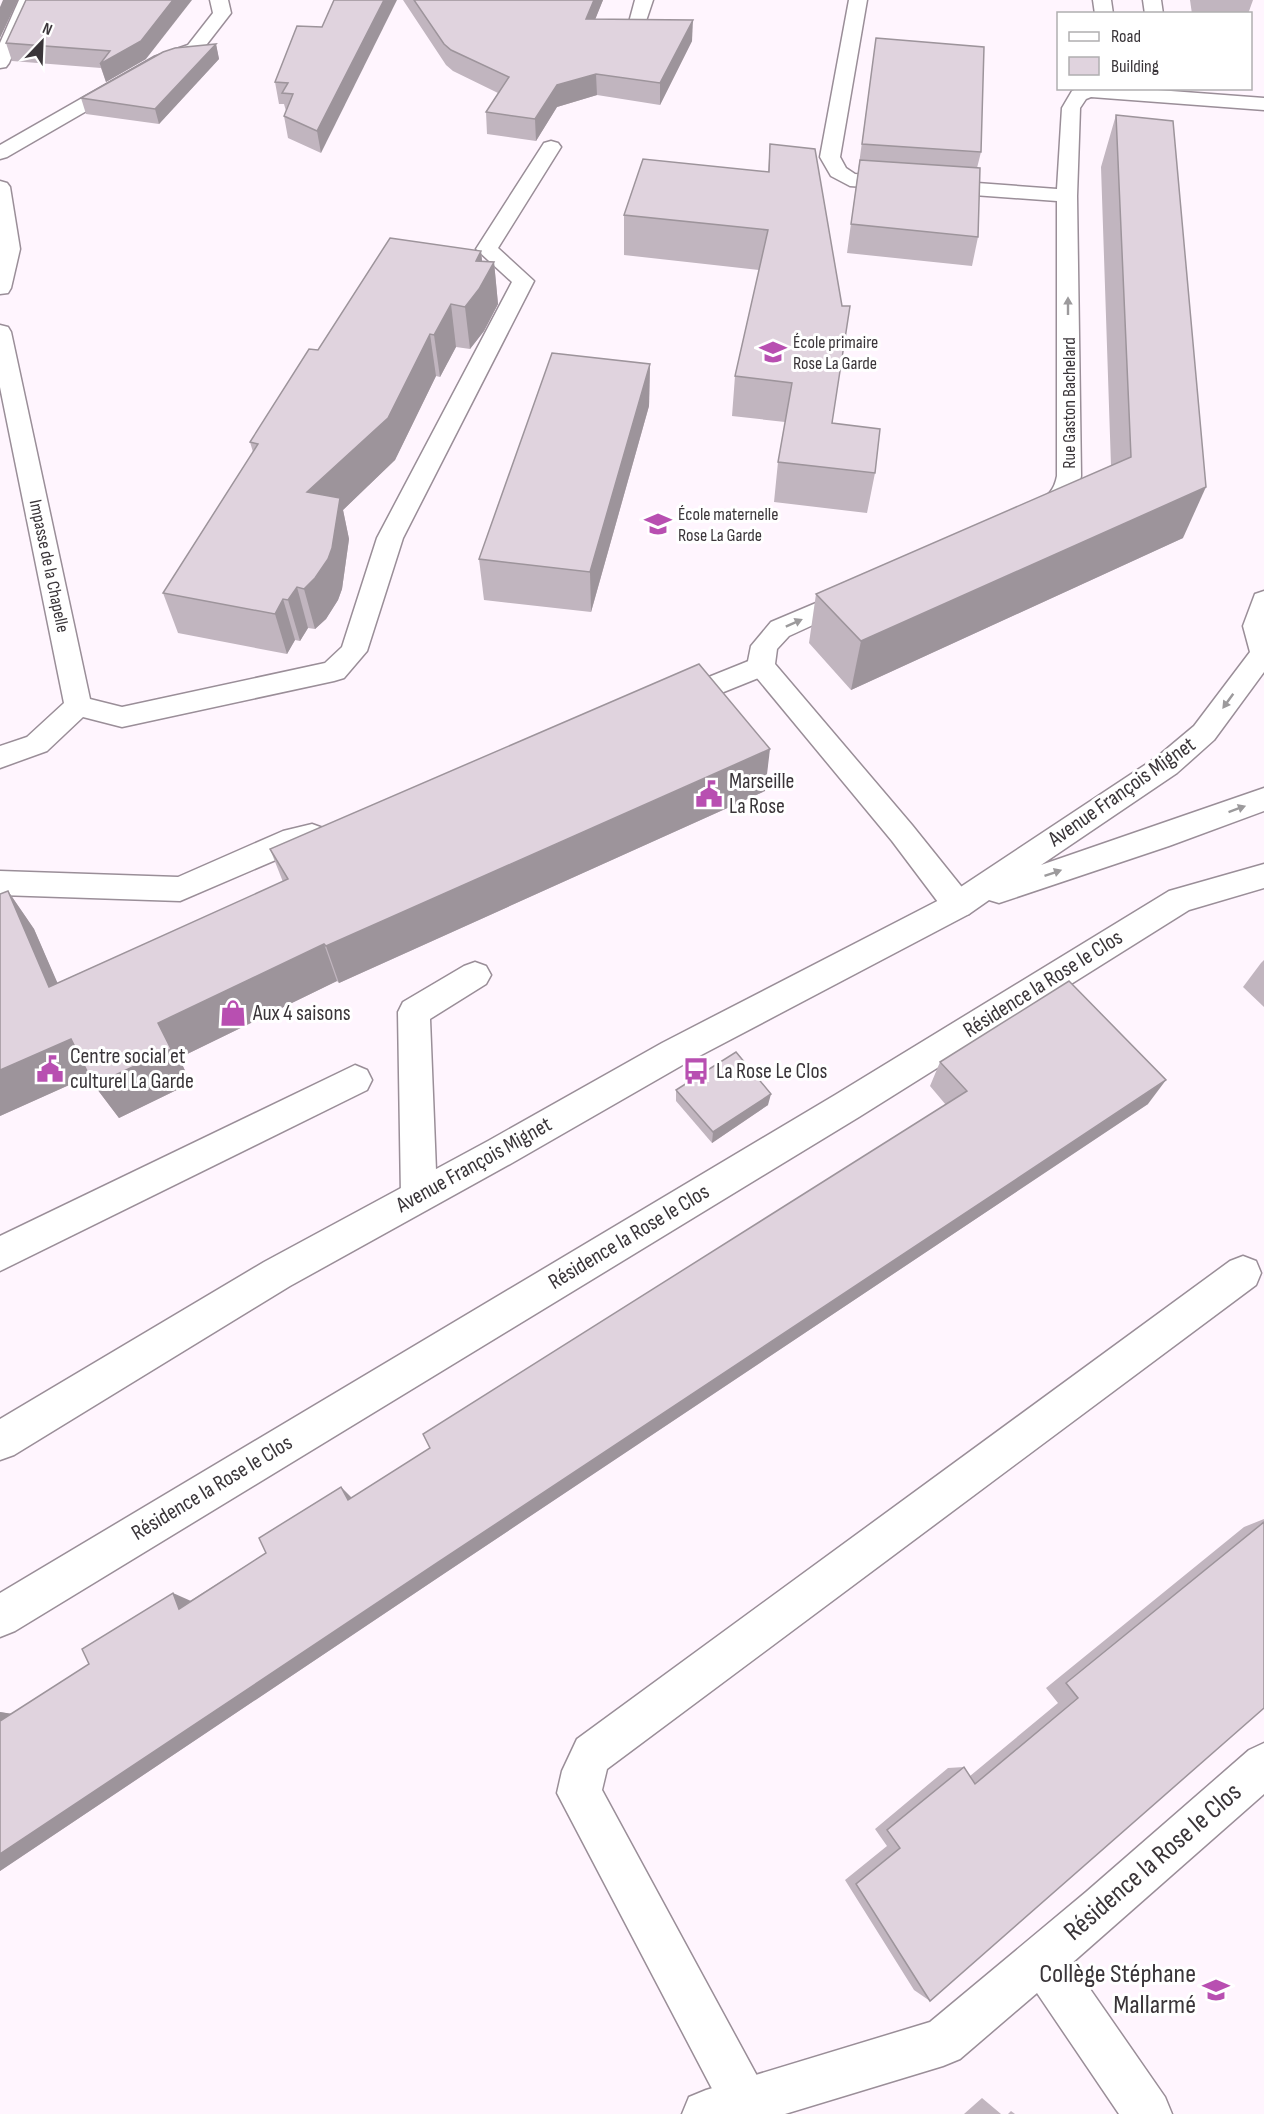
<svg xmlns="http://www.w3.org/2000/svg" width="1264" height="2114" font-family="'Sofia Sans Condensed',sans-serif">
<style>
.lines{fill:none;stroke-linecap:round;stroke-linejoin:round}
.lane-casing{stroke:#9a8e98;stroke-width:3}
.street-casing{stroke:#9a8e98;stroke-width:3}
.secondary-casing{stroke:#9a8e98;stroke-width:3}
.lane{fill:#fff;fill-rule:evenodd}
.street{fill:#fff;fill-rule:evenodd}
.secondary{fill:#fff;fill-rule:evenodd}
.wall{fill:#c1b5bf}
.shaded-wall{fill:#9d949b}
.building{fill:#e0d3de;stroke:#9d949b;stroke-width:1.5}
.oneway{fill:#9c9a9c}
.labels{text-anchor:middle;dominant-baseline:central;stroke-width:6;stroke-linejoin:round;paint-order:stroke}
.far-poi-label{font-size:18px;fill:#3a3539;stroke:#fff;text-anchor:start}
.far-street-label{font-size:18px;fill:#3a3539;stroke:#fff}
.poi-label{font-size:22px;fill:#3a3539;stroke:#fff;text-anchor:start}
.street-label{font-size:22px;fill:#3a3539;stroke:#fff}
.near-street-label{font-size:27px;fill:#3a3539;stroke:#fff}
.near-poi-label{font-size:27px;fill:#3a3539;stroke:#fff;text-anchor:end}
</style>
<rect width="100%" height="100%" fill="#fff5fe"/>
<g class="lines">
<defs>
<g id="lane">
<polygon points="19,0 37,0 9,63 6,67 0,68 0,43"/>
<polygon points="1093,0 1111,0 1113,14 1095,14"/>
<polygon points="761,656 771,659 775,666 771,673 674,712 664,709 660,702 664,695"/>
<polygon points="312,824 323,828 327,836 323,844 299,850 180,901 0,895 0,871 178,877 283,831"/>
<polygon points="475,962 486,966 491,975 486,984 430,1019 437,1196 431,1207 419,1212 407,1207 401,1196 398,1012 403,1002 464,966"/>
<polygon points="355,1065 367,1070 372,1080 367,1090 0,1271 0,1236"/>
<polygon points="1243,1256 1256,1261 1261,1273 1256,1285 607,1769 602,1790 762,2085 769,2102 764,2114 714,2114 719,2102 557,1793 562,1771 577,1739 1230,1261"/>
</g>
<g id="street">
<polygon points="210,0 228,0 231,13 200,53 166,65 7,157 0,159 0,145 154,57 188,45 213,13"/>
<polygon points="635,0 653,0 643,30 631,30 628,26"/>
<path d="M849 0H867L840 157 846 168 855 174 1057 189 1062 108 1072 91 1079 88H1131L1264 98V110L1091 97 1086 99 1080 108 1077 196 1081 476C1077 500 1056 526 1029 519L1026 513C1036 496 1052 502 1057 476V201L850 186 831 176 820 157Z"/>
<polygon points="1143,0 1161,0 1163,14 1145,14"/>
<polygon points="551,141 558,143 561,147 498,248 534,281 403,538 367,651 344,678 334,681 122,727 83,717 47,751 0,768 0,746 27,737 64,703 0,387 0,325 8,327 11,332 90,699 122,707 325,663 342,647 377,538 512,282 476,249 544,143"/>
<polygon points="0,181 7,183 10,187 20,249 11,288 8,293 0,294"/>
<polygon points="854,587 863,590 867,596 863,602 789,636 777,649 775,664 912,825 969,896 973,905 969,914 958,917 947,914 892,841 747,666 751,646 771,622"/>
<polygon points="1264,864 1264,888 1189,910 859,1117 15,1631 0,1637 0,1593 835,1095 1169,891"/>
<polygon points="1264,1743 1264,1794 1072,1963 1165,2097 1172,2114 1119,2114 1037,1993 960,2059 943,2066 785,2114 682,2114 689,2097 706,2090 930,2022 1086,1892 1249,1750"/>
</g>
<polygon id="secondary" points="1264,591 1264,672 1214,740 1177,773 1041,865 1264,788 1264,811 1169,846 999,903 989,900 969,914 686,1063 512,1163 290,1286 14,1455 0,1460 0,1419 264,1262 488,1141 662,1043 947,896 1157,757 1194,726 1250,652 1243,626 1255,594"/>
</defs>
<!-- lane casing -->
<use href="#lane" class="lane-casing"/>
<!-- street casing -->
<use href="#street" class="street-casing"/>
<!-- secondary casing -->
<use href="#secondary" class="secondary-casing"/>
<!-- lane -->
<use href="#lane" class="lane"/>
<!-- street -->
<use href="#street" class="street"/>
<!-- secondary -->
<use href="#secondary" class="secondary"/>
</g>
<!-- wall -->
<g class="wall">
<polygon points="26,0 146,59 106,82 101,68 12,61 6,43"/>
<polygon points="403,0 603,0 595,19 692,41 660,105 597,95 557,107 536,141 487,134 486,112 498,93 453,71 446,65"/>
<polygon points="1190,0 1253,0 1248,14 1192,14"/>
<polygon points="322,27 321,153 288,138 284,116 286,111 284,104 279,104 275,82"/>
<polygon points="876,38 981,152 977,168 978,237 972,266 847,253"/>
<polygon points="216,44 219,59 159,124 86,114 81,98"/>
<polygon points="1116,115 1183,538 851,690 809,643 816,594 1111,466 1101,167"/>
<polygon points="770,144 832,423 875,473 867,513 774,502 778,462 785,422 732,416 735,376 759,270 624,255 624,215 768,172"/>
<polygon points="481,251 482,261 494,262 498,304 484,331 470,349 456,347 440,377 436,376 395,460 343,510 349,539 342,589 338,600 326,619 315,629 308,628 300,641 295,640 287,654 178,633 163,593 253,452 250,442 318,350"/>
<polygon points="650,364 649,406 591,612 484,600 479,559"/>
<polygon points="765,791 339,983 337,981 179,1058 191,1083 119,1118 94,1085 89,1076 0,1116 0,894 8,891 34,929 57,983 283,882 270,849"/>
<polygon points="1264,960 1264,1007 1243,987 1261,963"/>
<polygon points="940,1062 1148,1104 445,1573 0,1871 0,1712 11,1714 266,1553 341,1487 351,1498 430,1448 946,1105 930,1086"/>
<polygon points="676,1090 768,1105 712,1143 676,1101"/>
<polygon points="1264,1519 1264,1708 930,2001 914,1990 845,1880 887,1846 875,1829 948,1768 964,1767 970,1776 1058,1703 1046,1688 1244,1527"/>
<polygon points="982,2098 1001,2114 964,2114"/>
<polygon points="1011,2111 1015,2114 1008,2114"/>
</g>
<!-- shaded-wall -->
<g class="shaded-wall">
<polygon points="3,0 18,0 0,38 0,7"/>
<polygon points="173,0 192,0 146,59 106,82 100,64"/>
<polygon points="384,0 397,0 321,153 317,131"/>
<polygon points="594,0 603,0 587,40 586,19"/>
<polygon points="693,20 692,41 660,105 660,83"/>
<polygon points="216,44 219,59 159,124 155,109"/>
<polygon points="596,74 597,95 557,107 536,141 535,119 557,85"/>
<polygon points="481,251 484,280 494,262 498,304 484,331 470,349 465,307 476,261"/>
<polygon points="451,304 456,347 440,377 434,335"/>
<polygon points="430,334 436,376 395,460 343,510 349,539 342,589 338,600 326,619 315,629 304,589 307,492"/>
<polygon points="650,364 649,406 591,612 590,572"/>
<polygon points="1206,487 1183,538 851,690 861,641"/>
<polygon points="297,587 308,628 300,641 288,600"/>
<polygon points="283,599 295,640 287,654 275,614"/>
<polygon points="770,749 765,791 339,983 326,946"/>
<polygon points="8,891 34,929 75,1023 49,987"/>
<polygon points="324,944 337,981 179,1058 191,1083 119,1118 94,1085 158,1023"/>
<polygon points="71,1039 96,1073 0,1116 0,1070"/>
<polygon points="1166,1080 1148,1104 445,1573 0,1871 0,1854 437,1563"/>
<polygon points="771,1094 768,1105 712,1143 713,1132"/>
<polygon points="341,1487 353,1499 348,1500"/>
<polygon points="173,1593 191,1601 179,1609"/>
<polygon points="0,1712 13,1714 0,1727"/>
</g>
<!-- building -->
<g class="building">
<polygon points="26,0 173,0 141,41 100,64 110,51 6,43"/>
<polygon points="334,0 384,0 317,131 284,116 293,94 282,93 288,83 275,82 297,26 322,27"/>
<polygon points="414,0 594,0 586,19 693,20 660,83 596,74 557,85 535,119 486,112 509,77 451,50 444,44"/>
<polygon points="876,38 984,47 981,152 862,144"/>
<polygon points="216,44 155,109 81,98 163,52 175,48"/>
<polygon points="1116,115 1173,121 1206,487 861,641 816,594 1131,457"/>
<polygon points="770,144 815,149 842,306 850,306 832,423 880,429 875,473 778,462 792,383 735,376 768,230 624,215 643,159 769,172"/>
<polygon points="860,160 980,168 978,237 851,224"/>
<polygon points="390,238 481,251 476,261 494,262 479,289 465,307 451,304 434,335 430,334 388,418 307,492 340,498 332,548 328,559 315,578 304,589 297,587 288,600 283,599 275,614 163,593 258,444 250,442 309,349 318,350"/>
<polygon points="552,353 650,364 590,572 479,559"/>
<polygon points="699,664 770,749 326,946 324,944 158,1023 171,1049 94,1085 71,1039 0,1070 0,894 8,891 49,987 288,879 270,849"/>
<polygon points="1069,981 1166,1080 437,1563 0,1854 0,1721 89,1664 82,1649 173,1593 179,1609 266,1553 259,1538 341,1487 348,1500 430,1448 423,1434 967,1091 940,1062"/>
<polygon points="736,1052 771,1094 713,1132 676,1090"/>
<polygon points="1264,1522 1264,1708 930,2001 856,1884 900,1848 887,1830 964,1767 975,1784 1078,1698 1066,1683"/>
</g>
<!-- one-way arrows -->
<defs><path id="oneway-solid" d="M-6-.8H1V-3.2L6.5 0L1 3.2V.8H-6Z" transform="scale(1.5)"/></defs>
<g class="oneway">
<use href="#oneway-solid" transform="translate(1068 306) rotate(-90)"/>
<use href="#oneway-solid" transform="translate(794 623) rotate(-24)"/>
<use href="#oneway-solid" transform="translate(1228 701) rotate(126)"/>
<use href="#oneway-solid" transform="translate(1237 809) rotate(-20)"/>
<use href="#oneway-solid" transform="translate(1053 873) rotate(-19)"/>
</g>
<!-- icons -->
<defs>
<symbol id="school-bare" viewBox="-9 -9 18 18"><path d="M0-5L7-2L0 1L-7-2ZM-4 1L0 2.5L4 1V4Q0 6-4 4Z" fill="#b84fb1" stroke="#fff" stroke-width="2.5" paint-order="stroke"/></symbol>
<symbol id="civic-bare" viewBox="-9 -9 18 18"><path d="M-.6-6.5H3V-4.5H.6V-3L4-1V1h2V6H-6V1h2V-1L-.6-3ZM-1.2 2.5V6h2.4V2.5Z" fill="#b84fb1" stroke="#fff" stroke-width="2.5" paint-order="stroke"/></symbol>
<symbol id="shop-bare" viewBox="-9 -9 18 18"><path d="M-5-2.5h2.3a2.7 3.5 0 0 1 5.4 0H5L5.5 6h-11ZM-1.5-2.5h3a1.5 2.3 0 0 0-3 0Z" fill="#b84fb1" stroke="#fff" stroke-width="2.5" paint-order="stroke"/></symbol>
<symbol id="bus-bare" viewBox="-9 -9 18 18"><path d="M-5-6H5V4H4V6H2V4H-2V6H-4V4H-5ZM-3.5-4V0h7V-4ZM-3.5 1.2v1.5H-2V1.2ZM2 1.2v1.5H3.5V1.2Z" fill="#b84fb1" stroke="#fff" stroke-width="2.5" paint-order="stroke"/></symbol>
</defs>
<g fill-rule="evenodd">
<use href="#school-bare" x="754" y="333" width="38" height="38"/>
<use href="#school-bare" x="639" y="505" width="38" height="38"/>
<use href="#civic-bare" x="690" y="775" width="38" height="38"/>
<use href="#shop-bare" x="214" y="994" width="38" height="38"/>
<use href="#civic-bare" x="31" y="1050" width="38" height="38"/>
<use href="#bus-bare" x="677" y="1052" width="38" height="38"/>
<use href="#school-bare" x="1197" y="1971" width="38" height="38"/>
</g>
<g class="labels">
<!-- far-poi labels -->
<g class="far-poi-label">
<text x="793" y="342">École primaire<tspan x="793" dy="21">Rose La Garde</tspan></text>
<text x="678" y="514">École maternelle<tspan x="678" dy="21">Rose La Garde</tspan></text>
</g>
<!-- far-street labels -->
<g class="far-street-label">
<text transform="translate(1069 403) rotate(-90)">Rue Gaston Bachelard</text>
<text transform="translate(49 566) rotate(78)">Impasse de la Chapelle</text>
</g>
<!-- poi labels -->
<g class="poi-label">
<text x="729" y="781">Marseille<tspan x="729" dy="25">La Rose</tspan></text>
<text x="253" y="1013">Aux 4 saisons</text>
<text x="70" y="1056">Centre social et<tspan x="70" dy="25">culturel La Garde</tspan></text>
<text x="716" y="1071">La Rose Le Clos</text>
</g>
<!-- street labels -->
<g class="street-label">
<text transform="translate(1122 792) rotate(-35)">Avenue François Mignet</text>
<text transform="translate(1043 984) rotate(-32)">Résidence la Rose le Clos</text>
<text transform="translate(474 1165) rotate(-29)">Avenue François Mignet</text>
<text transform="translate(629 1237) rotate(-31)">Résidence la Rose le Clos</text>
<text transform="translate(212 1488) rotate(-31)">Résidence la Rose le Clos</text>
</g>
<!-- near-street labels -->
<g class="near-street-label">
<text transform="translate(1153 1862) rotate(-41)">Résidence la Rose le Clos</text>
</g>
<!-- near-poi labels -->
<g class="near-poi-label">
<text x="1196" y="1974">Collège Stéphane<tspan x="1196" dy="31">Mallarmé</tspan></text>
</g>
</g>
<!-- legend -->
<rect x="1057" y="12" width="195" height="78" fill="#ffffff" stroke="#b0aeb0" stroke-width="1.5"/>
<rect x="1069" y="32" width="30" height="9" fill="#ffffff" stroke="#b0aeb0" stroke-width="1.5"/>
<text x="1111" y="42" font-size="18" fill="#3a3539">Road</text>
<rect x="1069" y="57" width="30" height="18" fill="#e0d3de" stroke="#b0aeb0" stroke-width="1.5"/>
<text x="1111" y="72" font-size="18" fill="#3a3539">Building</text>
<!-- north arrow -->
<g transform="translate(42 42) rotate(23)" stroke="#ffffff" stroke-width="4.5" paint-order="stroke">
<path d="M0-4.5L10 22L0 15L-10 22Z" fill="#3a3539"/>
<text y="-9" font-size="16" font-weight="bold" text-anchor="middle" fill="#3a3539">N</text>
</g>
</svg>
